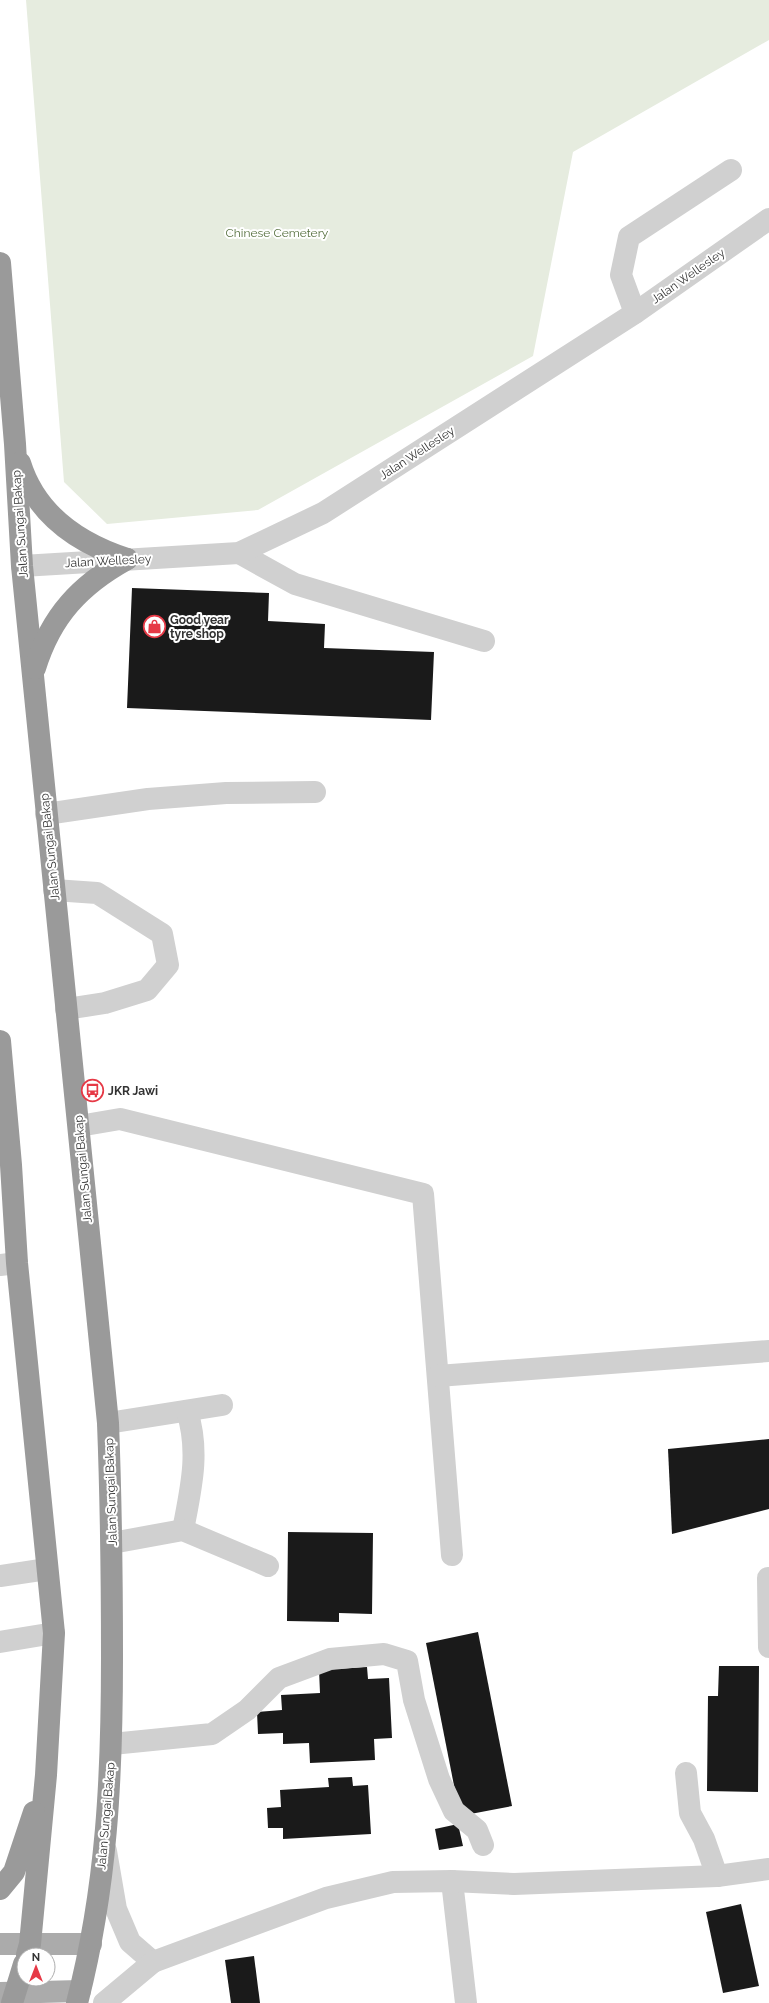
<svg xmlns="http://www.w3.org/2000/svg" width="769" height="2003" font-family="Raleway,sans-serif">
<style>
.green{fill:#e6ecdf}
.building{fill:#1a1a1a}
.lines{fill:none;stroke-linecap:round;stroke-linejoin:round}
.minor{stroke:#d0d0d0;stroke-width:22}
.major{stroke:#ababab;stroke-width:22}
.highway{stroke:#9a9a9a;stroke-width:22}
.labels{text-anchor:middle;dominant-baseline:central;stroke-width:4;stroke-linejoin:round;paint-order:stroke}
.park-label{font-size:12px;fill:#56703f;stroke:#fff}
.street-label{font-size:12px;fill:#333;stroke:#fff}
.poi-label{font-size:12px;font-weight:bold;fill:#333;stroke:#fff;text-anchor:start}
</style>
<rect width="100%" height="100%" fill="#fff"/>
<!-- green -->
<polygon class="green" points="26,0 769,0 769,40 573,152 533,356 258,510 107,524 64,482"/>
<!-- building -->
<g class="building">
<polygon points="132,588 269,593 268,621 325,624 324,648 434,652 431,720 127,708"/>
<polygon points="769,1439 769,1509 672,1534 668,1449"/>
<polygon points="288,1532 373,1533 372,1614 339,1613 339,1622 287,1621"/>
<polygon points="478,1632 512,1806 460,1816 426,1643"/>
<polygon points="719,1666 759,1666 758,1792 707,1791 708,1696 718,1696"/>
<polygon points="367,1667 368,1679 389,1678 392,1738 374,1739 375,1760 310,1763 309,1743 283,1744 283,1733 258,1734 257,1712 282,1710 281,1695 320,1693 319,1670"/>
<polygon points="352,1777 353,1786 368,1785 371,1834 283,1839 283,1828 268,1828 267,1808 281,1807 280,1790 329,1787 328,1778"/>
<polygon points="458,1824 463,1846 439,1850 435,1829"/>
<polygon points="741,1904 759,1986 723,1993 706,1912"/>
<polygon points="254,1956 260,2003 231,2003 225,1960"/>
</g>
<g class="lines">
<!-- minor -->
<g class="minor">
<polyline points="635,313 621,275 629,237 731,170"/>
<polyline points="239,553 295,584 484,641"/>
<polyline points="22,566 239,553 323,513 635,313 769,219"/>
<polyline points="46,814 148,799 226,793 315,792"/>
<polyline points="54,890 97,893 162,934 168,965 147,990 105,1003 66,1009"/>
<polyline points="79,1126 120,1119 423,1194 452,1555"/>
<polyline points="0,1265 17,1263"/>
<polyline points="438,1376 769,1351"/>
<polyline points="108,1423 222,1405"/>
<path d="M183 1530C191 1488 200 1452 187 1411"/>
<polyline points="112,1543 183,1530 268,1566"/>
<polyline points="0,1576 47,1569"/>
<polyline points="768,1578 769,1647"/>
<polyline points="0,1642 54,1633"/>
<polyline points="112,1744 212,1734 247,1710 279,1678 330,1659 384,1654 407,1661 414,1700 439,1779 454,1811 477,1830 483,1845"/>
<polyline points="686,1773 690,1813 704,1839 717,1876"/>
<polyline points="106,1851 116,1909 130,1942 153,1962"/>
<polyline points="452,1881 466,2003"/>
<polyline points="104,2003 153,1962 326,1898 393,1882 452,1881 514,1884 717,1876 769,1869"/>
</g>
<!-- major -->
<g class="major">
<polyline points="0,1944 91,1944"/>
<polyline points="0,1993 80,1991"/>
</g>
<!-- highway -->
<g class="highway">
<path d="M0 263 15 444 22 566 108 1423C111 1501 112 1580 112 1658 112 1777 107 1887 77 2003"/>
<path d="M20 463C36 515 78 543 127 559"/>
<path d="M35 668C51 616 80 585 127 559"/>
<polyline points="0,1041 11,1165 17,1263 54,1633 46,1775 30,1944 27,1955"/>
<polyline points="0,1889 14,1872 34,1812"/>
<polyline points="12,2003 24,1964"/>
</g>
</g>
<!-- icons -->
<defs>
<symbol id="shop-ring" viewBox="-11 -11 22 22"><circle r="9.5" fill="#fff" stroke="#e63946" stroke-width="1.5"/><path d="M-5-2.5h2.3a2.7 3.5 0 0 1 5.4 0H5L5.5 6h-11ZM-1.5-2.5h3a1.5 2.3 0 0 0-3 0Z" fill="#e63946"/></symbol>
<symbol id="bus-ring" viewBox="-11 -11 22 22"><circle r="9.5" fill="#fff" stroke="#e63946" stroke-width="1.5"/><path d="M-5-6H5V4H4V6H2V4H-2V6H-4V4H-5ZM-3.5-4V0h7V-4ZM-3.5 1.2v1.5H-2V1.2ZM2 1.2v1.5H3.5V1.2Z" fill="#e63946"/></symbol>
</defs>
<g fill-rule="evenodd">
<use href="#shop-ring" x="142" y="614" width="25" height="25"/>
<use href="#bus-ring" x="80" y="1078" width="25" height="25"/>
</g>
<g class="labels">
<!-- park labels -->
<g class="park-label">
<text x="277" y="233">Chinese Cemetery</text>
</g>
<!-- street labels -->
<g class="street-label">
<text transform="translate(688 276) rotate(-35)">Jalan Wellesley</text>
<text transform="translate(417 453) rotate(-33)">Jalan Wellesley</text>
<text transform="translate(20 524) rotate(-94)">Jalan Sungai Bakap</text>
<text transform="translate(108 561) rotate(-3)">Jalan Wellesley</text>
<text transform="translate(50 847) rotate(-96)">Jalan Sungai Bakap</text>
<text transform="translate(83 1169) rotate(-95)">Jalan Sungai Bakap</text>
<text transform="translate(111 1492) rotate(-92)">Jalan Sungai Bakap</text>
<text transform="translate(106 1816) rotate(-85)">Jalan Sungai Bakap</text>
</g>
<!-- poi labels -->
<g class="poi-label">
<text x="170" y="620">Good year<tspan x="170" dy="14">tyre shop</tspan></text>
<text x="108" y="1091">JKR Jawi</text>
</g>
</g>
<!-- north arrow -->
<g transform="translate(36 1967)"><circle r="19" fill="#ffffff" stroke="#adadad"/>
<path d="M0-3L7 15L0 10L-7 15Z" fill="#e63946"/>
<text y="-6" font-size="11" font-weight="bold" text-anchor="middle" fill="#333333">N</text>
</g>
</svg>
